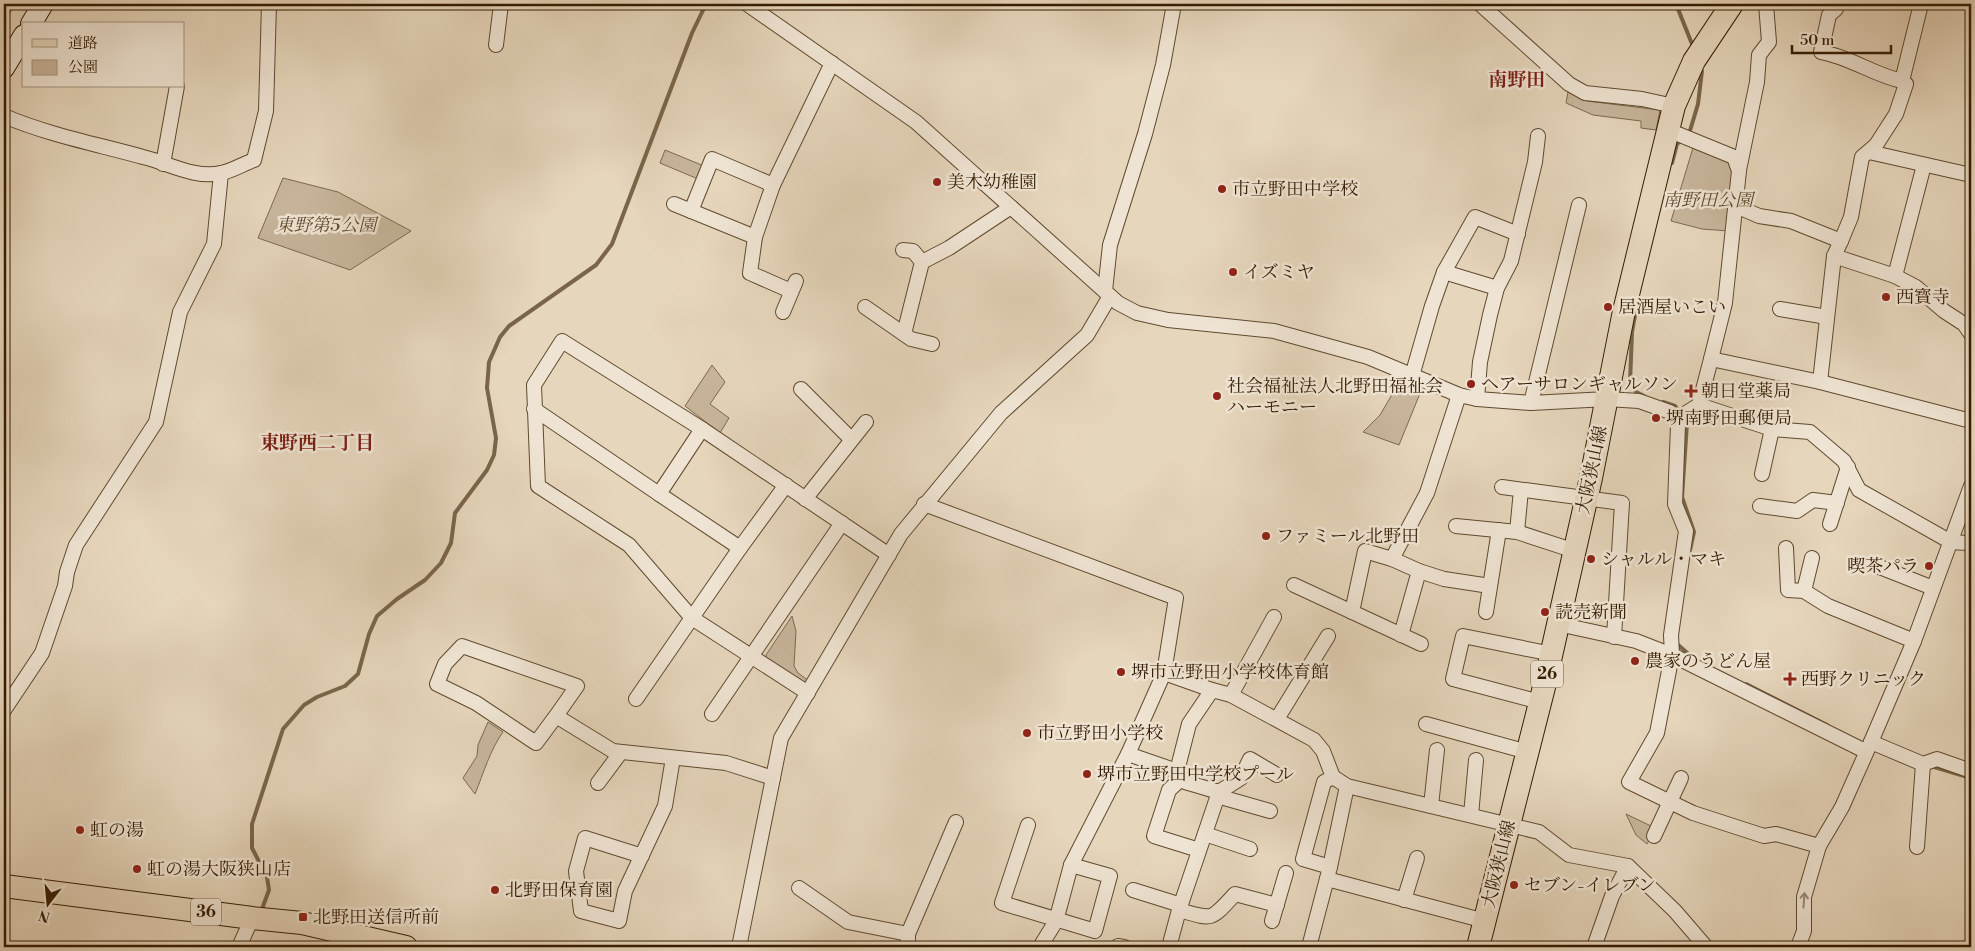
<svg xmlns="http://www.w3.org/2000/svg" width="1975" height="951" font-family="'Libre Bodoni','Noto Serif JP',serif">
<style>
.green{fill:#c8b69c;stroke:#7e684e}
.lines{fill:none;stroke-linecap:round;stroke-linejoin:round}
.stream{stroke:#7a654a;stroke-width:4}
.street-casing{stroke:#604a2f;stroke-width:16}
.secondary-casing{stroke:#341b00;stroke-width:22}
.primary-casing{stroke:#341b00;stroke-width:24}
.street{stroke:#efe4d3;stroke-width:14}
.secondary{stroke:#efe4d3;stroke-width:20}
.primary{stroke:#e6d6bc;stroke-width:22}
.oneway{stroke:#9b8a74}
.poi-dot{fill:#8f2418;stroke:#efe4d3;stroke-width:2}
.labels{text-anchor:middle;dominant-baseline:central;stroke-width:5;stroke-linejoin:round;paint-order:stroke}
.shield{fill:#efe4d3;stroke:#6c573f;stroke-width:1}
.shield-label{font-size:16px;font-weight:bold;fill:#341b00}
.poi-label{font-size:18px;fill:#341b00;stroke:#efe4d3;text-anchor:start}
.park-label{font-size:18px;font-style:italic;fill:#604a2f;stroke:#efe4d3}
.street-label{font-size:18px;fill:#341b00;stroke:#efe4d3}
.neighbourhood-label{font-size:19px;font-weight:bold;fill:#7a1f14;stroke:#efe4d3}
</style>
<rect width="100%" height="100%" fill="#e6d6bc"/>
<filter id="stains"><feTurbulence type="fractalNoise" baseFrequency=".004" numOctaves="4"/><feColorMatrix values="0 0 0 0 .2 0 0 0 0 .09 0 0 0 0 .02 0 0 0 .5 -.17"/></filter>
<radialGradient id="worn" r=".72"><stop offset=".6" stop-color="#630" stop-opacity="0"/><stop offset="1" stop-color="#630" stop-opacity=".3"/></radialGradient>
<!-- green -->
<g class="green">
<polygon points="1568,92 1587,101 1660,110 1656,130 1641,128 1641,121 1593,115 1566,103"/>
<polygon points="1695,141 1734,157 1729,231 1702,229 1671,221"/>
<polygon points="665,150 704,166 698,179 660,163"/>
<polygon points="283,178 338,192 411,231 350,270 258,238"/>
<polygon points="712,365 725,382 710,404 729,418 720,433 685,406"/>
<polygon points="1401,379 1419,385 1421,391 1399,445 1363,432 1380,415"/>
<polygon points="792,616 796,631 794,666 798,673 809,681 804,686 766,661 766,655"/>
<path d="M488 722 503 732C490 750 484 772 475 794L463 778 477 756 478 745Z"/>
<polygon points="1626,814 1653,827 1651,837 1647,844 1636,835"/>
</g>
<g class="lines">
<!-- stream -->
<g class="stream">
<polyline points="1676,4 1692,44"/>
<polyline points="1689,134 1698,104 1702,71"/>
<polyline points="1672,163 1677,144 1682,140"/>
<polyline points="1636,310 1632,332 1630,383 1636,392 1644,396"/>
<polyline points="1663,402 1675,406 1687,423 1682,497 1694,532 1690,550"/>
<polyline points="1676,643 1693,658"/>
<polyline points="1746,684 1827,725"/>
<polyline points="1931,766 1971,778"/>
<polyline points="262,909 269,890 267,877 252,848 252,824 283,729 304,705 317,697 345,686 358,674 369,634 377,616 397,599 425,580 441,563 451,543 455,513 487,470 494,455 496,438 487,388 489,362 500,337 509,326 596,265 612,244 692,33 706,4"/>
</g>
<defs>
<g id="street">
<polyline points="747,4 916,122 1118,303 1137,313 1168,320 1274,331 1368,357 1459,395 1477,399 1531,403 1607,399 1639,401 1670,412 1678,425 1675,504 1686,531 1671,635 1672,655 1657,733 1629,782 1693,813 1764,836 1776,834 1819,846"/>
<polyline points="1480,4 1569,84 1585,93 1642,99 1674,106"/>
<path d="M1837 4 1836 9 1829 15 1821 52C1850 57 1874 75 1902 81"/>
<polyline points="4,8 5,4"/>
<polyline points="496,45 501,4"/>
<path d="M4 116C49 135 96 144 143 157 168 163 195 179 221 173 232 171 243 164 254 160L266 111 269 4"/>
<polyline points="1668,130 1734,157 1739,171 1725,303 1711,359 1820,382 1971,421"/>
<polyline points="1869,152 1971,175"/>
<polyline points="163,164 177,86"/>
<polyline points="1739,170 1757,82 1759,55 1769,42 1766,4"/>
<polyline points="674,204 755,237"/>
<polyline points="1736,206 1759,216 1791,221 1841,241 1834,256 1895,276 1916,287 1944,311 1964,324 1971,334"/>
<polyline points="691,211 712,159 773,185"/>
<polyline points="1841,241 1851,217 1862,157 1876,145 1896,114 1906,84 1902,81 1921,4"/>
<polyline points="903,250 913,251 922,262 904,334"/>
<polyline points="922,262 949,248 1011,207"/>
<polyline points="1444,272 1497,288"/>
<polyline points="1895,276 1924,165"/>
<polyline points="791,291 750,273 755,237 773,185 832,63"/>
<polyline points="1105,291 1110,245 1145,134 1163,65 1174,4"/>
<polyline points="865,307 911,339 932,344"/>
<polyline points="1780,309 1827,317"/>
<polyline points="783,312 796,281"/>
<polyline points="1711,359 1699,405 1772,429 1810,432 1844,461 1859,490 1951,542 1967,543 1971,546"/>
<polyline points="1412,376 1432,306 1444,272 1475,217 1518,234"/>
<polyline points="1820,382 1834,256"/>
<polyline points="801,389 851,439"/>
<polyline points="1477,399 1480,362 1490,315 1497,288 1511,261 1535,162 1538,136"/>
<polyline points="1531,403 1579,205"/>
<polyline points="534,409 659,494"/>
<polyline points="1675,420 1699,405"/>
<polyline points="702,429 562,341 534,385 538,486 629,545 692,618 808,693"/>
<polyline points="1762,474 1772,429"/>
<polyline points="1502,487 1622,503 1614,637"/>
<polyline points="805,499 866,422"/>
<polyline points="924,504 1176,598 1164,673"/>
<polyline points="1760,506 1797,511 1813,500 1837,503"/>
<polyline points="1830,524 1848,467"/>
<polyline points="1456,526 1517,532 1575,551"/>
<polyline points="1517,532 1521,490"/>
<polyline points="740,548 659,494 702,429 889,555"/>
<polyline points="1786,548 1788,590 1804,591 1828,606 1914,641"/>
<polyline points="1392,559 1427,493 1459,395"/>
<polyline points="1872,564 1933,588"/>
<polyline points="1294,585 1421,644"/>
<polyline points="1804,591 1812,558"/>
<polyline points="1352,612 1365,551 1392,559 1419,571 1444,579 1490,586"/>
<polyline points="1486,612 1499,530"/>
<polyline points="1558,624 1636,641 1672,655 1865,751"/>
<polyline points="1401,635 1419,571"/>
<polyline points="1231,695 1274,617"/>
<polyline points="636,699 740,548 786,485"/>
<polyline points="1540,702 1453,679 1463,636 1552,654"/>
<polyline points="4,710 42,653 65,586 67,572 76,545 156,422 180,312 214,244 221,173"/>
<polyline points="712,714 842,523"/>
<polyline points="556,716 536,743 476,703 437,684 445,664 462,646 577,686 556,716 613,751 726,763 773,778"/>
<polyline points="1277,719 1328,636"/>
<polyline points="1426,724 1528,752"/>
<polyline points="1871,742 1914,641 1971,486"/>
<polyline points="1128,754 1177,771"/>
<polyline points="1182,778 1169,790 1154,836 1199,850"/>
<polyline points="598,783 621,752"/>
<polyline points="1219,792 1241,778 1250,759 1277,775"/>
<polyline points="1217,796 1270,811"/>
<polyline points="1431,806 1437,750"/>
<polyline points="1471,815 1476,760"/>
<polyline points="1028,825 1002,903 1095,931 1110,876 1071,865"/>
<polyline points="1205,834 1250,849"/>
<polyline points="1654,836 1681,778"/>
<polyline points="1917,847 1923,764"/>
<polyline points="642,856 585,838 576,871 581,911 619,921 625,891 665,806 673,758"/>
<polyline points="1330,867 1347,786"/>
<polyline points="1327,879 1485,921"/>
<polyline points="799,888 848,922 908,934"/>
<polyline points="1133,890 1181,905"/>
<polyline points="1404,900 1417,858"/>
<path d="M1179 910C1214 920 1210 921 1235 894L1277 905"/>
<polyline points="1272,921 1286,873"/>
<polyline points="1118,946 1124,947"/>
<polyline points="239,947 252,918"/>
<polyline points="739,947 781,738 901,534 1001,413 1087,335 1110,296"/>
<polyline points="908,947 908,934 956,822"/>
<polyline points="1040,947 1056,921 1071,865 1128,754 1164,673 1212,690"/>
<polyline points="1169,947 1179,910 1219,792 1185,782 1177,771 1189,724 1212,690 1231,695 1314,740 1323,751 1333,777 1347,786 1539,832 1569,855 1628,866 1675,911 1706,947"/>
<polyline points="1309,947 1330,867 1303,859 1324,782 1333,777"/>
<polyline points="1594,947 1612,896 1628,866"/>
<polyline points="1798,947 1804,931 1804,897 1819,846 1842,807 1871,742 1923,764 1937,759 1971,771"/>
</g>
<g id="secondary">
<polyline points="31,24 43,4"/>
<polyline points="4,68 24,35"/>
</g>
<g id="primary">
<polyline points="4,886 252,918 302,923 406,947"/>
<polyline points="1478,947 1544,687 1591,478 1624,311 1674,106 1694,61 1732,4"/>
</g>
</defs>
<!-- street casing -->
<use href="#street" class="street-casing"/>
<!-- secondary casing -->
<use href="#secondary" class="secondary-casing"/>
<!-- primary casing -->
<use href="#primary" class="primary-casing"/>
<!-- street -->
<use href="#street" class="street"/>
<!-- secondary -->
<use href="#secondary" class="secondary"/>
<!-- primary -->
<use href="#primary" class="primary"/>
</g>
<!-- one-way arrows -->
<defs><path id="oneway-shaft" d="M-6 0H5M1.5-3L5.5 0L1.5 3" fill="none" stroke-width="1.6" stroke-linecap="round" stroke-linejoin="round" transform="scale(1.25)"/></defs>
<use class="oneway" href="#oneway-shaft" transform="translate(1804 900) rotate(-86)"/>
<!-- markers -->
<g class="poi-dot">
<circle cx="937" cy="182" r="5"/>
<circle cx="1222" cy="189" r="5"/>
<circle cx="1233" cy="272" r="5"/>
<circle cx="1886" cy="297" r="5"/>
<circle cx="1608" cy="307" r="5"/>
<circle cx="1471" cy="384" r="5"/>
<path d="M1688.5 383.5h5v5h5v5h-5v5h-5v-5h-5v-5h5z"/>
<circle cx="1217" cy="396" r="5"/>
<circle cx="1656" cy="418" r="5"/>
<circle cx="1266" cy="536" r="5"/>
<circle cx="1591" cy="559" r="5"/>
<circle cx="1929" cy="566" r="5"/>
<circle cx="1545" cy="612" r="5"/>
<circle cx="1635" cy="661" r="5"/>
<circle cx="1121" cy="672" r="5"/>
<path d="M1787.5 671.5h5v5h5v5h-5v5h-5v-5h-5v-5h5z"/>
<circle cx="1027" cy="733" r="5"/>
<circle cx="1087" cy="774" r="5"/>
<circle cx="80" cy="830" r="5"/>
<circle cx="137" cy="869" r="5"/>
<circle cx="1514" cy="885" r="5"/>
<circle cx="495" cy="890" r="5"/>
<rect x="298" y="912" width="10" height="10" rx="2.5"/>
</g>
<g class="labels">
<!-- shield labels -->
<g class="shield">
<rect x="1531" y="660.5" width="32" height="27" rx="4"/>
<rect x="191" y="898.5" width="30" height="27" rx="4"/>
</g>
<g class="shield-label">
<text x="1547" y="674">26</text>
<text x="206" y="912">36</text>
</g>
<!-- poi labels -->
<g class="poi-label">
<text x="947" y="182">美木幼稚園</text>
<text x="1232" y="189">市立野田中学校</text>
<text x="1243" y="272">イズミヤ</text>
<text x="1896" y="297">西寳寺</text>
<text x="1618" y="307">居酒屋いこい</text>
<text x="1481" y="384">ヘアーサロンギャルソン</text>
<text x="1227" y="386">社会福祉法人北野田福祉会<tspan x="1227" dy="21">ハーモニー</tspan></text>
<text x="1701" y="391">朝日堂薬局</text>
<text x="1666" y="418">堺南野田郵便局</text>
<text x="1276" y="536">ファミール北野田</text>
<text x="1601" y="559">シャルル・マキ</text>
<text x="1919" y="566" text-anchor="end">喫茶パラ</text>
<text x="1555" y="612">読売新聞</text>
<text x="1645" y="661">農家のうどん屋</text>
<text x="1131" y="672">堺市立野田小学校体育館</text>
<text x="1801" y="679">西野クリニック</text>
<text x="1037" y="733">市立野田小学校</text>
<text x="1097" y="774">堺市立野田中学校プール</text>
<text x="90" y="830">虹の湯</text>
<text x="147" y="869">虹の湯大阪狭山店</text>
<text x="1524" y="885">セブン-イレブン</text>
<text x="505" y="890">北野田保育園</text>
<text x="313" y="917">北野田送信所前</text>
</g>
<!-- park labels -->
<g class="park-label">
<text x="1708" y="200">南野田公園</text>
<text x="326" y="225">東野第5公園</text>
</g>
<!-- street labels -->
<g class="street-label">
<text transform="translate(1592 470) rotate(-78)">大阪狭山線</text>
<text transform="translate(1499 864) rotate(-76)">大阪狭山線</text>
</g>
<!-- neighbourhood labels -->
<g class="neighbourhood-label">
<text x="1517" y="80">南野田</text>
<text x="317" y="443">東野西二丁目</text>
</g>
</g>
<!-- margin -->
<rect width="1975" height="951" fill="none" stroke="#e6d6bc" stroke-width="20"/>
<rect x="5" y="5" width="1965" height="941" fill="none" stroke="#341b00" stroke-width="2.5"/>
<rect x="10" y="10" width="1955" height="931" fill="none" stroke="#341b00"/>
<!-- legend -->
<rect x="22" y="22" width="162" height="65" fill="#efe4d3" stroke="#a4947f"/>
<rect x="32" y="39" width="25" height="8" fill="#e6d6bc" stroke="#a4947f"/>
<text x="68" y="48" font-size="15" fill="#341b00">道路</text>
<rect x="32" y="60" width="25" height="15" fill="#c8b69c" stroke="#a4947f"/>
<text x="68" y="72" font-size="15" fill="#341b00">公園</text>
<!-- north arrow -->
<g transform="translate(48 904) rotate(196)" stroke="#efe4d3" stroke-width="4" paint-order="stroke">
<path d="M0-4L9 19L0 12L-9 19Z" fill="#341b00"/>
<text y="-8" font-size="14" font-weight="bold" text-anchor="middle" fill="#341b00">N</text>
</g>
<!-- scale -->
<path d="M1792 45v8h99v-8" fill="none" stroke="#341b00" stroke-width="2.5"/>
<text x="1800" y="45" font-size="15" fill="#341b00" stroke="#efe4d3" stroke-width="4" paint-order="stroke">50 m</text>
<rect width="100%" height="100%" filter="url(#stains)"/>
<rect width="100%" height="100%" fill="url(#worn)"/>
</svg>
